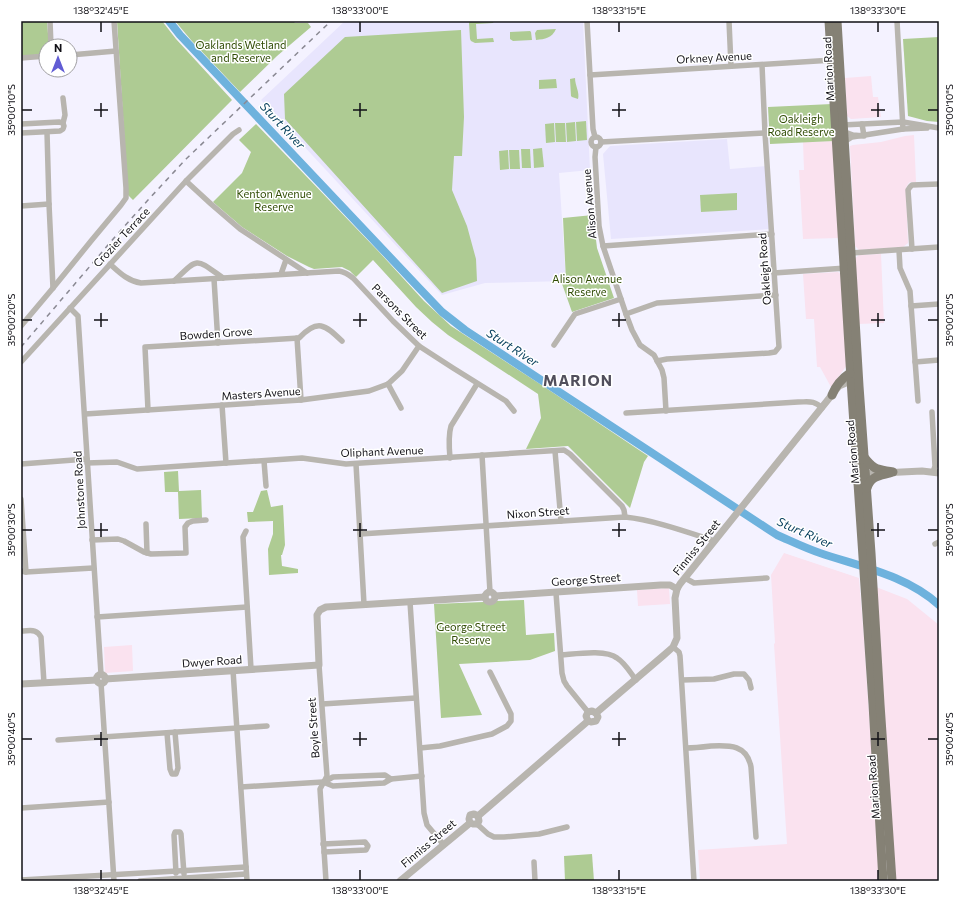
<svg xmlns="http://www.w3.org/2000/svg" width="960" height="902" font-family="Commissioner,sans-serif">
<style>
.commercial{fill:#fae2ef}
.built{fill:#e8e5fd}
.green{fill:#aecb93}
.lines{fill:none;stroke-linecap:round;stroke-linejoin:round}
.river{stroke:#6eb2dd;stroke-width:8}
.minor{stroke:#b8b5af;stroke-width:5.5}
.tertiary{stroke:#b8b5af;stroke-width:7}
.primary{stroke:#858175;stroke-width:9}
.rail{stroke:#8a8993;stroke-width:1.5;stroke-dasharray:5 5;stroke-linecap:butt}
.ticks{fill:none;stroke:#111016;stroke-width:1.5}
.labels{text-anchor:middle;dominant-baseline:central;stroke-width:3;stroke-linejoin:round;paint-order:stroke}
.park-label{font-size:11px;fill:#304c04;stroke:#fff}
.street-label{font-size:11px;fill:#111016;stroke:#fff}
.water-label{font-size:12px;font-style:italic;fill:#09415e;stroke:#fff}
.district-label{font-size:15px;font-weight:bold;letter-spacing:1px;fill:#514f5c;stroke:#fff}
.neatline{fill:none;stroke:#111016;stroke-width:1.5}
.ticks-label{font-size:10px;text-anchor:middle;fill:#111016}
</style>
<rect width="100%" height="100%" fill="#f4f2ff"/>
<!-- commercial -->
<g class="commercial">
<polygon points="871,76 873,97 878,97 881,117 851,119 847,116 845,78"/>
<polygon points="914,135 916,182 910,182 908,184 906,188 908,243 903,247 859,250 855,246 850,146 853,145 881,142 905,136"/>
<polygon points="834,141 839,238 803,239 799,170 804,170 803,142"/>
<polygon points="881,254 884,323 858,324 854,259 859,255"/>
<polygon points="838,272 842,275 847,365 831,387 820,367 817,367 814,319 806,319 803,274"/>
<polygon points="784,553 859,578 864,638 880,881 700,881 698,850 787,844 774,644 775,643 771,575"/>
<polygon points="876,587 907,599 939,625 939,881 895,881"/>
<polygon points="669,588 670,604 638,606 637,590"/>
<polygon points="132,645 133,671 105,673 104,647"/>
</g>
<!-- built -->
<g class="built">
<polygon points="345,21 583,21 590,170 559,173 566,281 485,283 442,295 261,100"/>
<polygon points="727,139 730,169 767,166 770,229 611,239 603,154 610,146"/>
</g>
<!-- green -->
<g class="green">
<polygon points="21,21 47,21 49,46 46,46 46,54 21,56"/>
<polygon points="117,21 162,21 176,39 232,100 133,200 128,195"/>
<polygon points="175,21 293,21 295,23 308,23 311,27 277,56 240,92 191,40"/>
<polygon points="470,21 494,21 493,23 476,24 477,39 493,38 494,42 475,43 471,41 470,39 469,23"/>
<path d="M556 29C552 38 545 39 536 40L535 33 537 30Z"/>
<polygon points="461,30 464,117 462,156 454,156 452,190 467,226 476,259 477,281 442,293 285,119 284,94 345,37"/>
<polygon points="530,31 531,32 532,40 513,41 510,39 510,32"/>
<polygon points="939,37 939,122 927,121 908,116 903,39"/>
<path d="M575 78C575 85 580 93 578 99L572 97 571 96 570 79Z"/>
<polygon points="556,79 557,88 539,89 539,80"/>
<polygon points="832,104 834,141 770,144 768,107"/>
<polygon points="586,121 587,140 577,141 576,122"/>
<polygon points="575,122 576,141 567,142 566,123"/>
<polygon points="554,123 555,142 546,143 545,124"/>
<polygon points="555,123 565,123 566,142 556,142"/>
<polygon points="256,124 380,253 424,301 451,326 543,386 648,456 644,462 630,508 568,446 526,449 541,418 538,394 448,335 432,322 416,307 373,260 356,277 350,271 342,267 314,269 309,267 287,256 242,227 213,202 242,173 251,152 239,140"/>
<polygon points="542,148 544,167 534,168 533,149"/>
<polygon points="521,149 530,149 531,168 522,168"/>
<polygon points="508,150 509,169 500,170 499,151"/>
<polygon points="509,150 519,150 520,169 510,169"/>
<polygon points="737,193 737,210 701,212 700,195"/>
<polygon points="593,215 597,248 614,298 572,312 561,281 566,281 563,218"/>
<polygon points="178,471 179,491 201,490 202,518 179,519 178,492 165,492 164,472"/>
<polygon points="267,490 271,507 283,505 285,545 282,555 281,555 282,566 298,569 298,573 269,575 268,549 273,534 273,521 248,522 247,512 253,512 261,491"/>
<path d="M524 600 526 635 554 633 555 651 530 660 459 664 482 715 441 718 434 604 484 602C488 604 493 604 497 601Z"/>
<polygon points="592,854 594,881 565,881 564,856"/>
</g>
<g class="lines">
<!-- river -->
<path class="river" d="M169 21 180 35 420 289 442 312 465 330 777 535C791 541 805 548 820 553 861 567 906 575 939 605"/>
<!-- minor -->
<g class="minor">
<polyline points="50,21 51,46"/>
<polyline points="587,21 593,129 595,137"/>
<polyline points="729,21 731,66"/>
<polyline points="897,21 903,129"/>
<polyline points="70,55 116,51"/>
<polyline points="21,58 46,56"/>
<polyline points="590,75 833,60"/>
<polyline points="63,98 65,115 63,123"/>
<polyline points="21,124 59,122 63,123 64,126 63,129 60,131 21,133"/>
<polyline points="842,125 903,122 939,128"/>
<polyline points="842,131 853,135 864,136 862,124"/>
<polyline points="47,132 49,204 53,288"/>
<circle cx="596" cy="142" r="5"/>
<polyline points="601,142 765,133"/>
<polyline points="844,142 852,137 903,129 927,128"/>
<polyline points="596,147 595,157 599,226 603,246 626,314 632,330 640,345 654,355 662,370 664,378 666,411"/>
<polyline points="186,181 211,204 240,229 307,273"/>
<polyline points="21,206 49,204"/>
<polyline points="603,246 772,234"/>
<polyline points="912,249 908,190 910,187 912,185 939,184"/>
<polyline points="899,250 900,268 910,291 918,401"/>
<polyline points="851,253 939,247"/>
<path d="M110 264C120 273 128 281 141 283L339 271C345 272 348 274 353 278L393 321 419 346 453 368 506 401 514 411"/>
<polyline points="774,273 846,268"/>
<polyline points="281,274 286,260"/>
<polyline points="214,279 218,343"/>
<path d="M174 281C199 257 195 258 223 278"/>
<polyline points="911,306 939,304"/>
<polyline points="70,308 78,316 101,674"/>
<polyline points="626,314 657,303 776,295"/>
<polyline points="21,326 53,288 91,241 121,205 126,198 126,188 114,21"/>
<polyline points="297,338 301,400"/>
<polyline points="554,345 575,314 621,299"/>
<polyline points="657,361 667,359 769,353 775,352 779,347 765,133 762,65"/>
<polyline points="21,362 186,181 233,134 239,130"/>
<polyline points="915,362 939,360"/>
<polyline points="388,384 401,408"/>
<polyline points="222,405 226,463"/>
<path d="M148 410 145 347 299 338C318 318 325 325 342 341"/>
<polyline points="932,412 935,466 933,472"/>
<path d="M626 413 798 402C809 402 814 400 822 408"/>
<polyline points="85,414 301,400 369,391 388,384 402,371 419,346"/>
<polyline points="555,451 561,521"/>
<polyline points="482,455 490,592"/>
<path d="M450 458C449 447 448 436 451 426L477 384"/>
<polyline points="264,461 266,486"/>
<polyline points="87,463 117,462 137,469 302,458 346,464 564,450 570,454 622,506 624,510 625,517"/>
<polyline points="21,464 87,459"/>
<polyline points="356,464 364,604"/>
<polyline points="21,499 26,572"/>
<polyline points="146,524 147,553"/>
<polyline points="246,531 243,537 251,669"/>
<path d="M360 534 625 517C654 520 687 532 715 541"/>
<polyline points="92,540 118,539 124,541 144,552 151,554 186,553 185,527 188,523 193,521 206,520"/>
<polyline points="935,544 939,542"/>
<polyline points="21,571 26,572 93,568"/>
<polyline points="685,578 694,583 767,578"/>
<polyline points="556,593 562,673 564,681 567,686 588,712"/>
<polyline points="410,602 424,813 427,825 443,844"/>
<polyline points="97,617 247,607"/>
<path d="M21 631C30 631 36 628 41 637L44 683"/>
<polyline points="673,647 679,652 680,656 694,881"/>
<path d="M561 655C575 654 606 649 617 658 625 663 630 672 636 680"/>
<polyline points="319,665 327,776 320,789 326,881"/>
<polyline points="233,670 247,881"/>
<polyline points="682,680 714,679 734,674 744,674 749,680 751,688"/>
<polyline points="101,683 114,881"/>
<polyline points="322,704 416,698"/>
<polyline points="167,733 170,769 172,774 176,774 178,768 175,732"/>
<polyline points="58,740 267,726"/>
<polyline points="420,748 440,746 492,734 507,726 511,721 511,714 490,672"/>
<path d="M686 748C695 748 703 747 711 746 730 745 747 745 751 767L756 837"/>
<polyline points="324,782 333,777 385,775 391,779"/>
<polyline points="241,787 323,782 333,786 384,783 391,779 422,776"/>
<polyline points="21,808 109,802"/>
<polyline points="477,824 488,834 494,837 504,837 539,834 567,827"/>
<polyline points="323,844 365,842 368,846 366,850 324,852"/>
<polyline points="534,862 535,881"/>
<polyline points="176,873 174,835 175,832 180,832 181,834 184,874"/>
<polyline points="21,880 246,867"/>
<polyline points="140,881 246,874"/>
</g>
<!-- tertiary -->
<g class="tertiary">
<polyline points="861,474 922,471 939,473"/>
<circle cx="490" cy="597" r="5"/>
<polyline points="495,596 661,585 670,585 677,589"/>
<circle cx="101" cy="679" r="4.5"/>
<polyline points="105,679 319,665 317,615 320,610 326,607 485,597"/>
<polyline points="21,684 97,680"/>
<polyline points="596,713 664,655 673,647 677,638 675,598 677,589 680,584 839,386 846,383 856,381"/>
<polyline points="588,721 586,716 588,712 592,711 596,713"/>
<polyline points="588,721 591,722 596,721 598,717 596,713"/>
<polyline points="478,816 588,721"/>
<polyline points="470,823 473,824 477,824 479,821 478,816"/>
<polyline points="470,823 469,819 470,815 474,814 478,816"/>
<polyline points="400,881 470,823"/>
</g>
<!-- primary -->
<g class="primary">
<polyline points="829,21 852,395 873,704 883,881"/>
<polyline points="837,21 859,386 871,553 880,704 892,881"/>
<path d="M832 395C836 385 841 379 850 373"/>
<path d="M864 457C875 471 877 469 893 472"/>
<path d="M867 488C871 476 879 476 890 473"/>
</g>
<!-- rail -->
<polyline class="rail" points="21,347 114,238 148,200 186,159 331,21"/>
</g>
<!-- ticks -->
<path class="ticks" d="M101 22V32M360 22V32M619 22V32M878 22V32M101 103V117M360 103V117M619 103V117M878 103V117M22 110H32M94 110H108M353 110H367M612 110H626M871 110H885M928 110H938M101 313V327M360 313V327M619 313V327M878 313V327M22 320H32M94 320H108M353 320H367M612 320H626M871 320H885M928 320H938M101 523V537M360 523V537M619 523V537M878 523V537M22 530H32M94 530H108M353 530H367M612 530H626M871 530H885M928 530H938M101 732V746M360 732V746M619 732V746M878 732V746M22 739H32M94 739H108M353 739H367M612 739H626M871 739H885M928 739H938M101 870V880M360 870V880M619 870V880M878 870V880"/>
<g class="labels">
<!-- park labels -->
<g class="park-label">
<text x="241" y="44">Oaklands Wetland<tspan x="241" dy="13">and Reserve</tspan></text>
<text x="801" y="118">Oakleigh<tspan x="801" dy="13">Road Reserve</tspan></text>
<text x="274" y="193">Kenton Avenue<tspan x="274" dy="13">Reserve</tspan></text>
<text x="587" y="278">Alison Avenue<tspan x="587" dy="13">Reserve</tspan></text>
<text x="471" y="626">George Street<tspan x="471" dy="13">Reserve</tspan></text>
</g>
<!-- street labels -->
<g class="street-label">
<text transform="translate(714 57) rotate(-3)">Orkney Avenue</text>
<text transform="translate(828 69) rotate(-93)">Marion Road</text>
<text transform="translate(589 204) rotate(-95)">Alison Avenue</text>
<text transform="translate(121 237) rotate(-47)">Crozier Terrace</text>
<text transform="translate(764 269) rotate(-94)">Oakleigh Road</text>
<text transform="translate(400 311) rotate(45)">Parsons Street</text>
<text transform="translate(216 333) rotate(-4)">Bowden Grove</text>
<text transform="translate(261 393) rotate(-4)">Masters Avenue</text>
<text transform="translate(382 451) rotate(-2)">Oliphant Avenue</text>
<text transform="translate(852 452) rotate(-95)">Marion Road</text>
<text transform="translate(79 490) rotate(-93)">Johnstone Road</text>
<text transform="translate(538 512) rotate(-4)">Nixon Street</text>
<text transform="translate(696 547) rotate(-51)">Finniss Street</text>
<text transform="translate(586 579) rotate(-4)">George Street</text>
<text transform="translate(212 661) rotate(-4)">Dwyer Road</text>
<text transform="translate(313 728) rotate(-94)">Boyle Street</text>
<text transform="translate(873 787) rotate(-94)">Marion Road</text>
<text transform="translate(428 843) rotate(-40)">Finniss Street</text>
</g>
<!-- water labels -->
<g class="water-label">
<text transform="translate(283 125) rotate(47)">Sturt River</text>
<text transform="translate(513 347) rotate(33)">Sturt River</text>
<text transform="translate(805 532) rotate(24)">Sturt River</text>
</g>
<!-- district labels -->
<g class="district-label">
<text x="578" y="380">MARION</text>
</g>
</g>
<!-- border -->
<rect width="960" height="902" fill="none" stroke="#ffffff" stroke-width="44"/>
<!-- north arrow -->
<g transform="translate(58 58)"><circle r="19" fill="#ffffff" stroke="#a09fa2"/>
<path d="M0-3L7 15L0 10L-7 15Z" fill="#615cd4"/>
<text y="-6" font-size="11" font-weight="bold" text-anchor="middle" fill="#111016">N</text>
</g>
<rect x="22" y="22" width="916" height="858" class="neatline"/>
<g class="ticks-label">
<text x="101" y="14">138°32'45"E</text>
<text x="360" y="14">138°33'00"E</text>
<text x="619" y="14">138°33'15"E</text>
<text x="878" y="14">138°33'30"E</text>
<text transform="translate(11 110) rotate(-90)" y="4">35°00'10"S</text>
<text transform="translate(949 110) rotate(-90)" y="4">35°00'10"S</text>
<text transform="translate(11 320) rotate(-90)" y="4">35°00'20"S</text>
<text transform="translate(949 320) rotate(-90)" y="4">35°00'20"S</text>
<text transform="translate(11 530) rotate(-90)" y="4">35°00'30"S</text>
<text transform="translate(949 530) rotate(-90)" y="4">35°00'30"S</text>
<text transform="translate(11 739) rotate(-90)" y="4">35°00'40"S</text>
<text transform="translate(949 739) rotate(-90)" y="4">35°00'40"S</text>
<text x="101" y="894">138°32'45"E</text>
<text x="360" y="894">138°33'00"E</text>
<text x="619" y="894">138°33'15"E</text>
<text x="878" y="894">138°33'30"E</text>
</g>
</svg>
